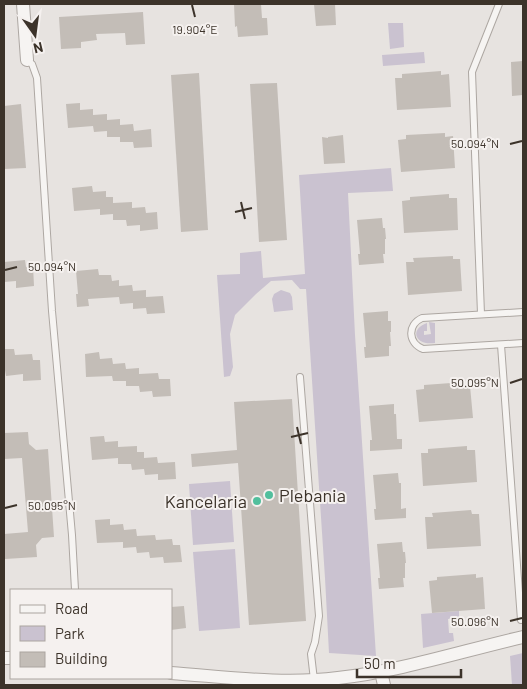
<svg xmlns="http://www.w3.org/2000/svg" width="527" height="689" font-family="Barlow,sans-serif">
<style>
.green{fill:#cac2d0}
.building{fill:#c3bdb7}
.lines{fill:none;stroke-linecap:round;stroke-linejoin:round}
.service-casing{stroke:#ada7a2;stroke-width:8}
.minor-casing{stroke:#ada7a2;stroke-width:14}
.service{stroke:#f6f4f2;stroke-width:6}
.minor{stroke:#f6f4f2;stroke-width:12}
.ticks{fill:none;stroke:#3c332a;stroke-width:2}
.poi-dot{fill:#52bf9d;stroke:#f5f1ef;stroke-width:2}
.labels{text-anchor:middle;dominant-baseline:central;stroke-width:4;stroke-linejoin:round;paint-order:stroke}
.poi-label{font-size:18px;fill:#3c332a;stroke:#f5f1ef;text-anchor:start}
.ticks-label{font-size:12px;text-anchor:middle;fill:#3c332a;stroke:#f5f1ef;stroke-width:4;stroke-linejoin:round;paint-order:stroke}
</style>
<rect width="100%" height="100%" fill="#e7e3e0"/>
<!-- green -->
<g class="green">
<polygon points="388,23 403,23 404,47 390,49"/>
<polygon points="424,52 425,63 383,66 382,55"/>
<polygon points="391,168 393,191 348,193 355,335 376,656 329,653 325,578 306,289 300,289 292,280 271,281 256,294 235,315 230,334 233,367 230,376 224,377 217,275 240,274 240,253 261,251 263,278 305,274 299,175"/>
<polygon points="281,290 290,293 292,297 293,310 274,312 272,299 274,294"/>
<path d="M429 322 435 323V343C415 346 409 329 427 323V331H424V335L431 334Z"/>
<polygon points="230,481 234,542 193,545 189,484"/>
<polygon points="235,549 240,628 199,631 193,552"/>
<polygon points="459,611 459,618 448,619 449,633 453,633 454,641 423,648 421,614"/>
<polygon points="523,653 523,685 512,685 510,656"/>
</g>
<!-- building -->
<g class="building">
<polygon points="234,4 261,4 262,18 267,18 268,35 238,37 237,26 235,27"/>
<polygon points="314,4 335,4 336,25 316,26"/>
<polygon points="143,12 145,44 126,45 125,33 96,34 97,40 81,42 81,48 61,49 59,17"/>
<polygon points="523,61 523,95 512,96 511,62"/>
<polygon points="441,71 441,75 449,74 451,107 397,110 395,78 402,78 402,74"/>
<polygon points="199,73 208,230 181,232 171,75"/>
<polygon points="277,83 287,240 259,242 250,84"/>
<polygon points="80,103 80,110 93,109 93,115 107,114 107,120 120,119 120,125 133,124 134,131 151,129 152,147 134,148 133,142 120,142 120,137 107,137 107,131 94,132 93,126 68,128 66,104"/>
<polygon points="21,104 26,168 4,169 4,106"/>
<polygon points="445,133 445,137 453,136 455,168 401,172 398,140 406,139 406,135"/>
<polygon points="343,135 345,163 324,164 322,137 328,138 328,137"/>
<polygon points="92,186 93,192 106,191 106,197 113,197 113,203 132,202 132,208 145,207 146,213 157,212 158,229 140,231 140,225 127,226 126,220 113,220 113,214 100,215 100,209 74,211 72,188"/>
<polygon points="449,194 449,198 457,198 458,230 404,233 402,201 410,200 410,197"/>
<polygon points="382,218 383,228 385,228 386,239 385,239 385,254 383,254 384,263 359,265 358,254 360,254 357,220"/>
<polygon points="453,256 453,259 460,259 462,291 408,295 406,262 414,262 413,258"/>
<polygon points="25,260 26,267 33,266 34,286 16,288 16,281 4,282 4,262"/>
<polygon points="98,269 99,275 111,275 112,281 119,280 119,286 132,285 133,291 146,290 146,297 163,296 165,313 147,314 146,308 133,309 133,303 120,304 119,297 88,299 89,306 77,307 76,294 78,294 76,271"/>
<polygon points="388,311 388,321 391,321 391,332 390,332 391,346 389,346 389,356 365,358 364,347 366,347 363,313"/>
<polygon points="4,349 14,349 15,355 32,354 33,360 40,360 41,380 23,381 23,374 6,376 5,370 4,370"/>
<polygon points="99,352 100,359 112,358 113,364 125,363 126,369 139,368 139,374 158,373 159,379 170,379 171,396 153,397 152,391 140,392 139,386 126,386 126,381 113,381 112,376 86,377 85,354"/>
<polygon points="451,383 463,383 463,387 470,386 473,418 419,422 416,390 424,389 424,385"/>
<polygon points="292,399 306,621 249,625 238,463 192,467 191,454 237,450 234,402"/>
<polygon points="394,404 394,414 396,414 397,439 402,439 402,449 370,451 370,440 372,440 369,406"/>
<polygon points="28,432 29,444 36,450 48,449 54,537 42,538 36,545 37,557 5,559 4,534 28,532 22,458 4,459 4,433"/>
<polygon points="104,436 105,442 118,441 118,447 137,446 137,452 144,452 144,458 157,457 158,463 175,462 176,479 158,480 158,474 145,475 144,469 132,470 131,464 118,464 118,458 92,460 90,437"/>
<polygon points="467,446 467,450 475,450 477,482 423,486 421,453 428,453 428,449"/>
<polygon points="398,473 399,483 401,483 401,509 406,508 406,518 375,520 374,509 376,509 373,475"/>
<polygon points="471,510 472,514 479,514 481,546 427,549 425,517 433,517 432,513"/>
<polygon points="110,519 110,525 123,524 124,530 136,529 137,536 155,535 156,540 172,539 173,545 180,545 182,562 164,563 163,557 150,558 149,552 137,553 136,547 123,548 123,542 97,543 95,520"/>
<polygon points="402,542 403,552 405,552 406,563 405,563 405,578 403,578 404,587 379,589 378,578 380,578 377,544"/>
<polygon points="476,574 476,578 483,577 485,609 432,613 429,581 437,580 437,577"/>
<polygon points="184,606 186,628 171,630 171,607"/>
</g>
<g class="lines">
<defs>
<g id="service">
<polyline points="27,60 32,64 37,78 52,311 72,535 75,590"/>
<path d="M523 312 422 318C407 325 408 343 423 349L523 343"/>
<polyline points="481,314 472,72 499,4"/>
<polyline points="501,345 521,620"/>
<polyline points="300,377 319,616 315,642 311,654 314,680"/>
</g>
<g id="minor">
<polyline points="23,4 27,60"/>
<polyline points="4,658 11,658"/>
<polyline points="381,672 384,685"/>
<path d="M171 673C227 677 283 685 338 678 401 671 462 651 523 637"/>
</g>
</defs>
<!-- service casing -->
<use href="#service" class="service-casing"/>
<!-- minor casing -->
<use href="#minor" class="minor-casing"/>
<!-- service -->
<use href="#service" class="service"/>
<!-- minor -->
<use href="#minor" class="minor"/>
</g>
<!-- ticks -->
<path class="ticks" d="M192 5 195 17M510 144 522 141M241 202 245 219M235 212 252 208M5 270 17 267M510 383 522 379M297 427 301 444M291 437 308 433M5 508 17 505M510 621 522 618"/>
<!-- markers -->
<g class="poi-dot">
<circle cx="269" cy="495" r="5"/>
<circle cx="257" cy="501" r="5"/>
</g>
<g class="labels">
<!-- poi labels -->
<g class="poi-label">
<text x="279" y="495">Plebania</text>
<text x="247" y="501" text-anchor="end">Kancelaria</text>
</g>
</g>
<g class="ticks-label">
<text x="195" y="34">19.904°E</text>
<text x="475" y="148">50.094°N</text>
<text x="52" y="271">50.094°N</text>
<text x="475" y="387">50.095°N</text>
<text x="52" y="510">50.095°N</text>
<text x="475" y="626">50.096°N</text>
</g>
<!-- border -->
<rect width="527" height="689" fill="none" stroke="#3c332a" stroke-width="10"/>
<!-- legend -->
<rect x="10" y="589" width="162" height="90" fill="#f5f1ef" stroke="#aba5a0"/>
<rect x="20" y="605" width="25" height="8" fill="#f6f4f2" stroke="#aba5a0"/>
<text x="55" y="614" font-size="15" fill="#3c332a">Road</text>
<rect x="20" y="626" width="25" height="15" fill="#cac2d0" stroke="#aba5a0"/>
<text x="55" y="639" font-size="15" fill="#3c332a">Park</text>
<rect x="20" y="652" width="25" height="15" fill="#c3bdb7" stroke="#aba5a0"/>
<text x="55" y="664" font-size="15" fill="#3c332a">Building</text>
<!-- north arrow -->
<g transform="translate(35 35) rotate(166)" stroke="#f5f1ef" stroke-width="4" paint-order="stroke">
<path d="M0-4L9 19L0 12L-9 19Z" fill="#3c332a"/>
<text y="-8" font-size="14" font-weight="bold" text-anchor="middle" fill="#3c332a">N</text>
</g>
<!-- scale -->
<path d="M357 669v8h104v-8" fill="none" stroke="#3c332a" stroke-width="2.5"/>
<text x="364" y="669" font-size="15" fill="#3c332a" stroke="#f5f1ef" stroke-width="4" paint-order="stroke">50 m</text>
</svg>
